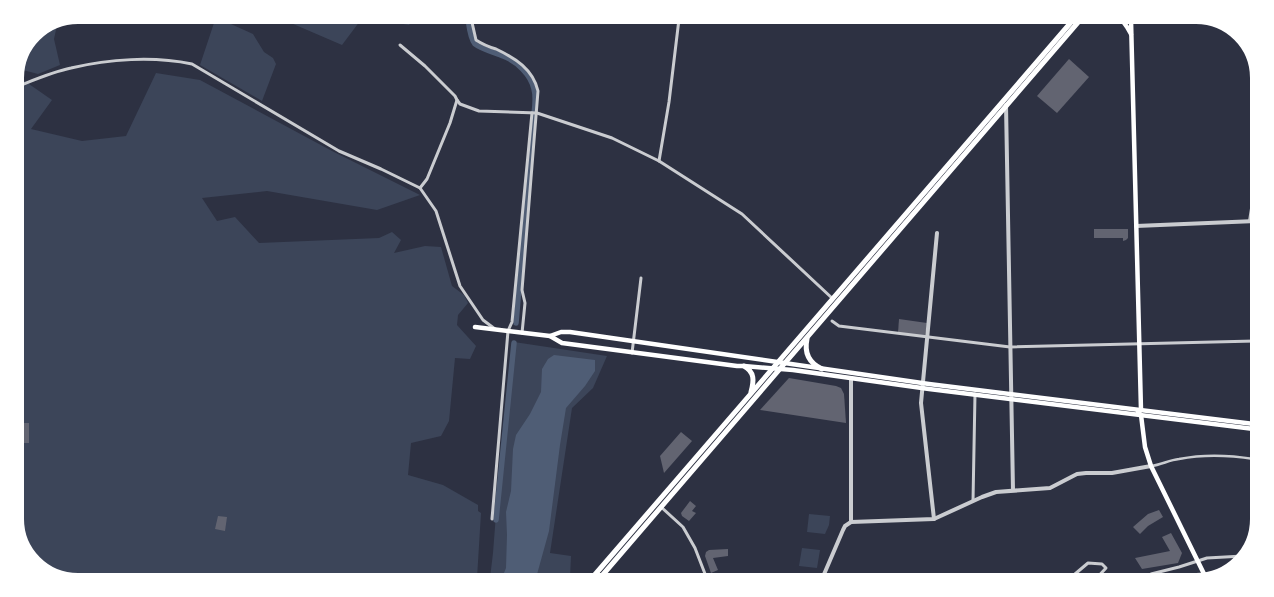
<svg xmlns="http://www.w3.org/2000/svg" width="1274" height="597" font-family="'Roboto Condensed',sans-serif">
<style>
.green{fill:#3c4559}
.water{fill:#4f5d75}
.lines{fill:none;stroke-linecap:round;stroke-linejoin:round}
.canal{stroke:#4f5d75;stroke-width:5.5}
.building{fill:#626471}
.pedestrian{stroke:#caccd0;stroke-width:2.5}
.minor{stroke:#caccd0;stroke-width:3}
.tertiary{stroke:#caccd0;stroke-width:4}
.secondary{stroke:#fff;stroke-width:4.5}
.primary{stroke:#fff;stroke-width:5}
.rim{fill:none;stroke:#fff;stroke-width:2}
</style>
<rect width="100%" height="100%" fill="#2d3142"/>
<!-- green -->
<g class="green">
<polygon points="191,16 223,17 222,20 253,34 264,52 273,58 276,64 262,101 200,65 214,23"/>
<polygon points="277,17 415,17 409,25 363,17 342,45"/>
<polygon points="57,25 54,39 60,65 38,74 19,69 34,34"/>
<polygon points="156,73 200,80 332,151 420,195 377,210 267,191 202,198 217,221 235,217 259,243 379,238 392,232 401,240 394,253 425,246 441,247 452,286 464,295 468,303 458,315 457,325 476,346 470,359 455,358 449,421 441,436 411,443 408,475 443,485 478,505 478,511 481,513 477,578 54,576 27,554 16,523 16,75 52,100 31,129 82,141 126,136"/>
<polygon points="514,342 607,356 593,388 572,408 550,553 571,556 570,578 490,578 493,553 497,501"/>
<polygon points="809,514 830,516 829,525 825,534 807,532"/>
<polygon points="802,548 820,550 817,568 799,566"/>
<polygon points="821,573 818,579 795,579 795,577"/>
</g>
<!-- water -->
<polygon class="water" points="554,355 595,360 595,371 585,386 566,408 560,445 549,531 536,578 502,578 506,568 507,535 506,512 511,491 513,449 516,435 530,414 541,392 542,369 548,359"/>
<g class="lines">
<!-- canal -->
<g class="canal">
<path d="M468 18C469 25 470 38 475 44 481 49 496 53 503 56 517 61 531 75 534 89 537 99 534 112 533 123L516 323"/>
<polyline points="496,520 514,343"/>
</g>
</g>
<!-- building -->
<g class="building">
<polygon points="1206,21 1220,21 1225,25 1206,25"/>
<polygon points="1069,59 1089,77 1057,113 1037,96"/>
<polygon points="1094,229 1128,229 1128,238 1126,240 1123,241 1123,238 1094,238"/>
<polygon points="899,319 927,323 925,336 898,333"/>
<polygon points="789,378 836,386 841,388 844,394 846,423 760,410"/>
<rect x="16" y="423" width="13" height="20"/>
<polygon points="681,432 692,441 664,473 660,456"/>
<polygon points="690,501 696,506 692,511 696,513 689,521 682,516 681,513"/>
<polygon points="1159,510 1163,517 1148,526 1140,534 1133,527 1148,514"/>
<polygon points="218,516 227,517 225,531 215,529"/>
<polygon points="1171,533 1182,553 1178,563 1142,569 1135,558 1170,551 1162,537"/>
<polygon points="728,549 728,556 713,558 718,570 711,573 705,556 706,552 709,550"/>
</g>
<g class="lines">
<!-- pedestrian -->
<path class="pedestrian" d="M1151 466C1161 465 1169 460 1179 459 1204 454 1229 455 1254 459"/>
<!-- minor -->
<g class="minor">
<path d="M471 18 476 40C482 44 489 47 496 49 515 58 533 69 538 91L522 290 525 303 522 333"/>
<polyline points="400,45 425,66 455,96 457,100 450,123 427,179 420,188"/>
<path d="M16 87C34 80 52 72 71 68 109 59 153 56 192 64L339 151 381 169 420 188 436 211 460 286 483 320 495 329"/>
<polyline points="457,100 460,104 479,111 537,113 612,138 659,161 742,214 833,299"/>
<polyline points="659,161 669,102 679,19"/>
<polyline points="832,321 839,326 1010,347 1255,341"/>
<polyline points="632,353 641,278"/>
<polyline points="973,501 975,394"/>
<polyline points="661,507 683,527 695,548 707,579"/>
<polyline points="492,519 508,331 512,322 532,113"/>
<polyline points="1075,580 1075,574 1088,563 1102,564 1106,568 1094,581"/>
<polyline points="1135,581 1151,574 1179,567 1207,558 1243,556"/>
</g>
<!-- tertiary -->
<g class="tertiary">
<polyline points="1258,74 1258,81"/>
<polyline points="1006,105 1013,490"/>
<polyline points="1250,221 1257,177"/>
<polyline points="1136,226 1256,221"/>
<polyline points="851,378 851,522"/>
<polyline points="934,519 921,403 937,233"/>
<polyline points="822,579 843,530 845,526 851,522 934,519 982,497 996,492 1050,488 1077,474 1086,473 1112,473 1151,466"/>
</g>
<!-- secondary -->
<g class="secondary">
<polyline points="1122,20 1127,27 1131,34"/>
<polyline points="1131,20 1141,410 1138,412 1141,415 1145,447 1151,466 1206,578"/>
<polyline points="475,327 550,336 562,343 737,366 744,366 793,370 929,389 1254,429"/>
<polyline points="550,336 561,332 570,332 929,384 1254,424"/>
</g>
<!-- primary -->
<g class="primary">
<path d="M807 339C804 353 809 363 822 369"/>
<path d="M744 366C755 372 754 381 751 392"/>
<polyline points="592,578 1073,20"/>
<polyline points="600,578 1080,20"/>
</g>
</g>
<!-- crop -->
<path d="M0 0H1274V597H0ZM78 23H1196A55 55 0 0 1 1251 78V519A55 55 0 0 1 1196 574H78A55 55 0 0 1 23 519V78A55 55 0 0 1 78 23Z" fill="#fff" fill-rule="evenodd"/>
<path class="rim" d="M78 23H1196A55 55 0 0 1 1251 78V519A55 55 0 0 1 1196 574H78A55 55 0 0 1 23 519V78A55 55 0 0 1 78 23Z"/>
</svg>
